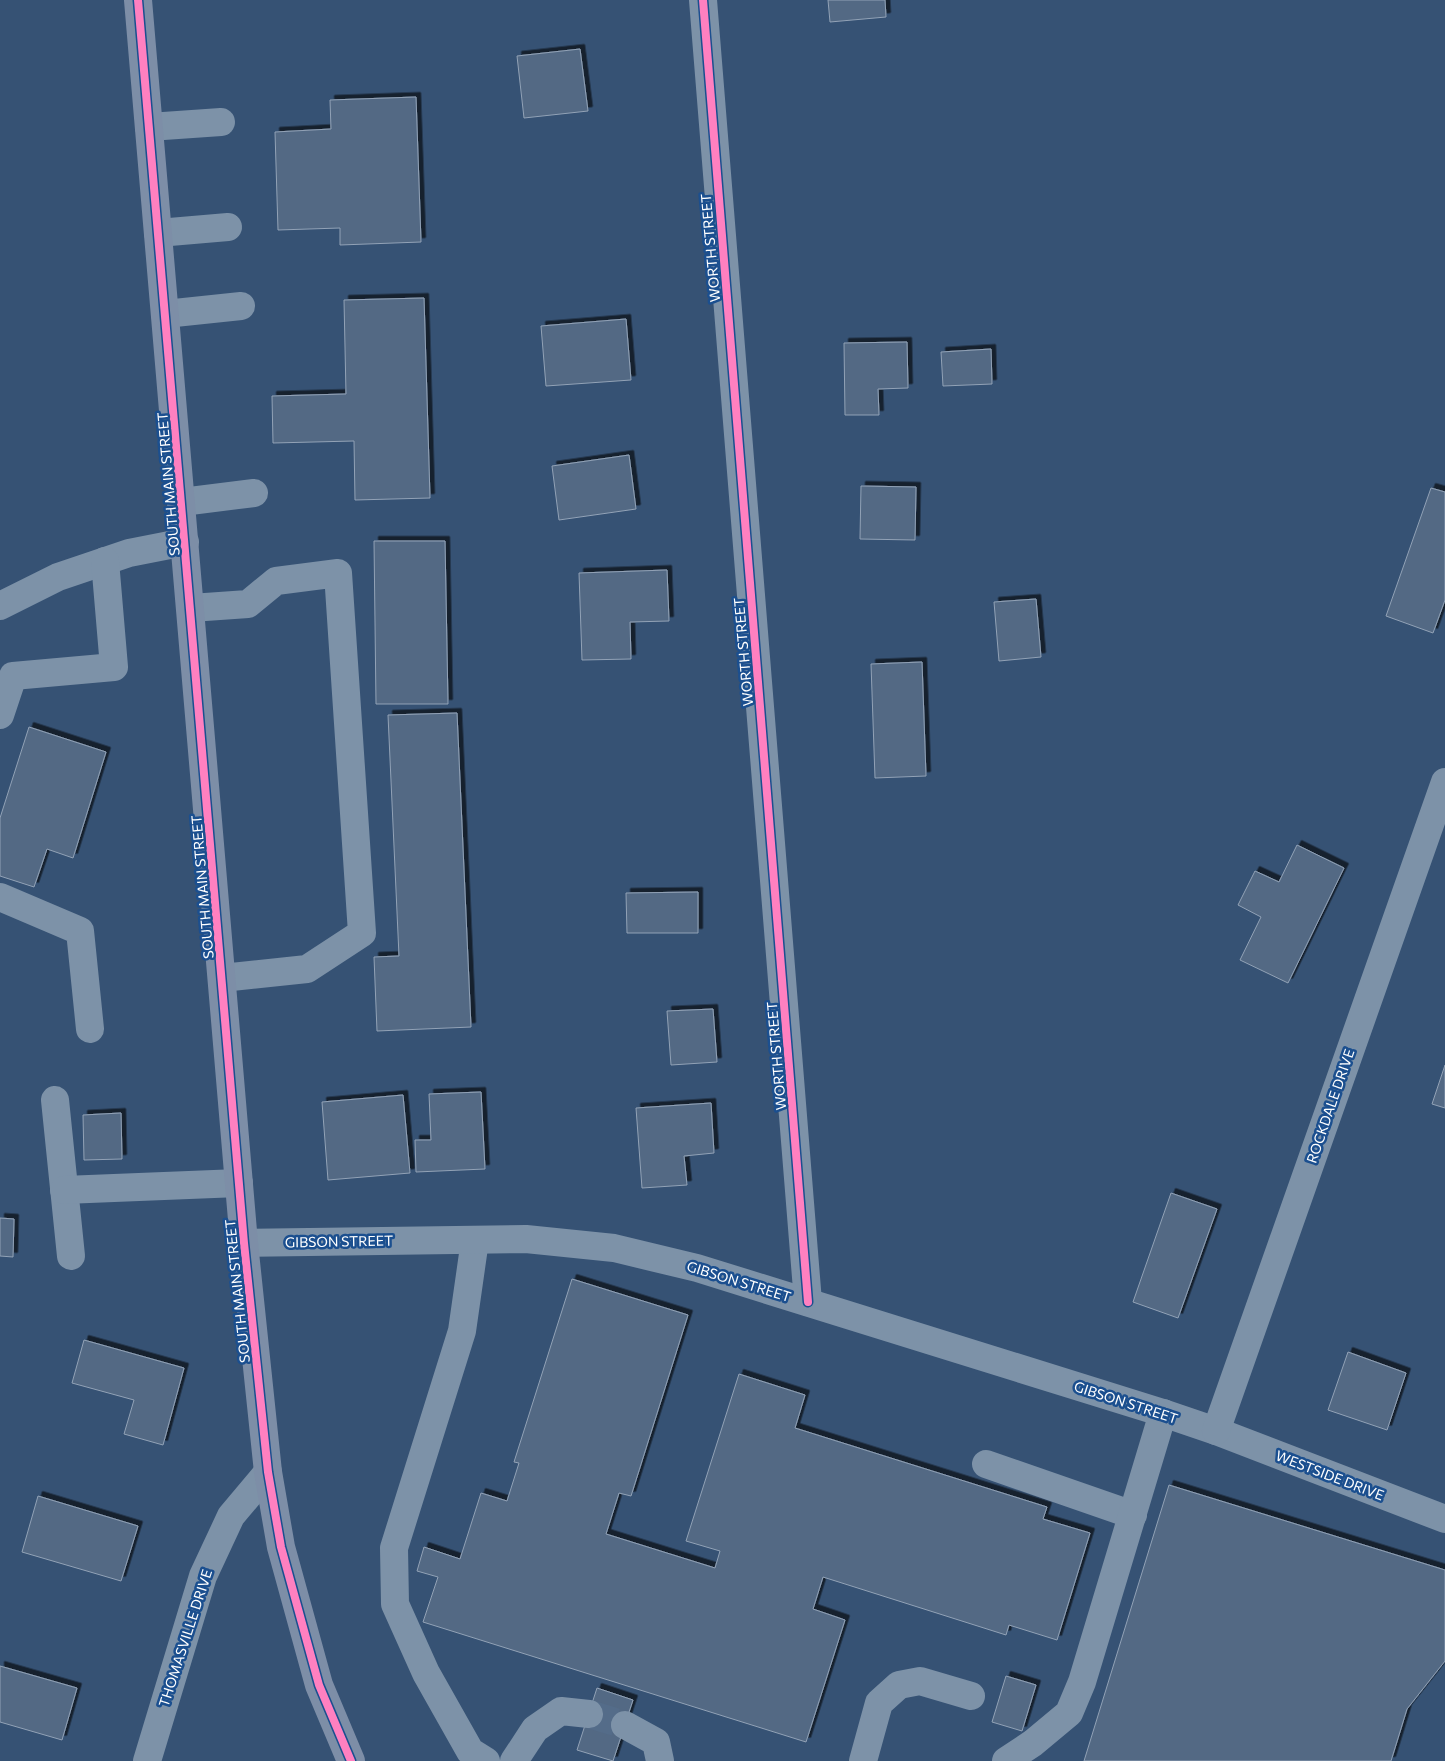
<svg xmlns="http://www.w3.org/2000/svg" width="1445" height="1761" font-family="Commissioner,sans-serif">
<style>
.building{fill:#526984;stroke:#92a2b6;filter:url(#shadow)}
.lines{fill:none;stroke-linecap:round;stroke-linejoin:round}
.minor-tunnel{stroke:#546c89;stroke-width:28;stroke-dasharray:28 14;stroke-linecap:butt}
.minor{stroke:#7d92a8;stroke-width:28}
.major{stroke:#7d8ea7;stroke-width:28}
.cycleway-casing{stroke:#1b4f8f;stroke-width:11}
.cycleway{stroke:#ff80c0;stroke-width:8}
.labels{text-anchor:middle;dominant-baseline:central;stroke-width:5;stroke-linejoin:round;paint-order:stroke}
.street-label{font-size:14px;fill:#fff;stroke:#1b4f8f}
</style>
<defs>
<filter id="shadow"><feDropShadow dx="4.5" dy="-4.5" stdDeviation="0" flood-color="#0009"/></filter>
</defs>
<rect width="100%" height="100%" fill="#365274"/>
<!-- building -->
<g class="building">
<polygon points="828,0 885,0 886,17 830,22"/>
<polygon points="580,49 588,111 524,118 517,56"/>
<polygon points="416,97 421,242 340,245 340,228 278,230 275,132 331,129 330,100"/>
<polygon points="424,298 430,498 355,500 354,441 273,443 272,396 346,394 344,300"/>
<polygon points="626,319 631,380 546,386 541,326"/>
<polygon points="907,342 908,388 878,389 879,415 845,415 844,343"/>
<polygon points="991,349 992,384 943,386 941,352"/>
<polygon points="629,455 636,509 559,520 552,466"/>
<polygon points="861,486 916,487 915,540 860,539"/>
<polygon points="1431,488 1445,492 1445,600 1433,633 1386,616"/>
<polygon points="374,541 445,541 448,704 376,704"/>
<polygon points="667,570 669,621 630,622 631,659 582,660 579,573"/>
<polygon points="1036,599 1041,657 999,661 994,602"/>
<polygon points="922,662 926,776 875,778 871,664"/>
<polygon points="457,713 471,1027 377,1031 374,957 399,956 388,715"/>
<polygon points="29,727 106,752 73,858 47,849 34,887 0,876 0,818"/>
<polygon points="1297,845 1344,868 1288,983 1240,960 1261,917 1238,905 1255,871 1279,882"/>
<polygon points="698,892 698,933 627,933 626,893"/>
<polygon points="713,1009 717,1062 671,1065 667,1011"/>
<polygon points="1445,1065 1445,1108 1432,1104"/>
<polygon points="481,1092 485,1169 416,1172 415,1140 431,1140 429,1094"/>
<polygon points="403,1095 410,1173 328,1180 322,1102"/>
<polygon points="711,1103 714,1153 684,1156 687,1185 642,1188 636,1108"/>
<polygon points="121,1113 122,1159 84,1160 83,1115"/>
<polygon points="1171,1193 1217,1209 1178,1318 1133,1302"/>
<polygon points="0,1218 14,1219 13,1257 0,1256"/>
<polygon points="572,1279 688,1315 631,1496 619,1493 606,1534 715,1568 720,1551 686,1541 739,1374 805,1395 795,1428 1047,1507 1043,1519 1090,1533 1057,1640 1009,1625 1006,1635 823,1577 813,1609 845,1620 806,1742 423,1622 438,1577 417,1571 424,1547 460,1559 481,1493 507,1501 519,1463 514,1462"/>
<polygon points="84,1340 184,1368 163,1445 124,1434 134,1400 72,1383"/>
<polygon points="1348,1352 1406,1373 1387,1430 1328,1410"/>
<polygon points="1169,1485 1445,1570 1445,1661 1407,1709 1391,1761 1084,1761"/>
<polygon points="38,1496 138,1526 121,1581 22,1552"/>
<polygon points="0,1666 77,1688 62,1740 0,1722"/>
<polygon points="1006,1676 1036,1685 1022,1731 992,1722"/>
<polygon points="597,1688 633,1700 613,1761 577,1750"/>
</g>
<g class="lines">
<!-- minor-tunnel -->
<polyline class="minor-tunnel" points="589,1714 625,1725"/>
<!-- minor -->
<g class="minor">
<polyline points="703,0 808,1302"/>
<polyline points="149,127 221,122"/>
<polyline points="158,233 228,227"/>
<polyline points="165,314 241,306"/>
<polyline points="182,502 254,493"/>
<polyline points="0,606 58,577 129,553 185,542"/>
<polyline points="191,608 248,604 276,581 338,573 362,933 307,969 222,978"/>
<polyline points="0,715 13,676 114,667 105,561"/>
<polyline points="0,897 80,931 90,1029"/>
<polyline points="55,1100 71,1256"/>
<polyline points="64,1190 239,1183"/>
<polyline points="475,1240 462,1331 394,1548 395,1604 426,1673 470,1751 486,1761"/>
<polyline points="244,1243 526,1239 614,1248 697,1268 1163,1413 1216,1431 1445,1519"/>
<polyline points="1216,1431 1445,782"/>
<polyline points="986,1464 1133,1515"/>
<polyline points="625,1725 656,1742 660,1761"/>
<polyline points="147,1761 203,1576 231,1516 268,1472"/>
<polyline points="514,1761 535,1729 561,1711 589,1714"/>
<polyline points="863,1761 879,1703 899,1685 920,1681 971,1696"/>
<polyline points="1006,1761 1033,1743 1069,1713 1082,1682 1163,1413"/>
</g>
<!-- major -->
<polyline class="major" points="138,0 244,1243 268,1472 281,1547 319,1685 351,1761"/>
<defs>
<g id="cycleway">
<polyline points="138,0 244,1243 268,1472 281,1547 319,1685 351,1761"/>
<polyline points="703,0 808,1302"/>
</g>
</defs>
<!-- cycleway casing -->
<use href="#cycleway" class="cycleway-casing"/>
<!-- cycleway -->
<use href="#cycleway" class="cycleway"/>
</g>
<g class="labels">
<!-- street labels -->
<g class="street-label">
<text transform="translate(710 248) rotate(-95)">WORTH STREET</text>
<text transform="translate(168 484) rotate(-95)">SOUTH MAIN STREET</text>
<text transform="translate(743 652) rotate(-95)">WORTH STREET</text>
<text transform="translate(202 887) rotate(-95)">SOUTH MAIN STREET</text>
<text transform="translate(776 1056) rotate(-95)">WORTH STREET</text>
<text transform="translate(1330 1106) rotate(-71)">ROCKDALE DRIVE</text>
<text transform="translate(339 1241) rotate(-1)">GIBSON STREET</text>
<text transform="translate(739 1281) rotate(17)">GIBSON STREET</text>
<text transform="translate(237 1291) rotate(-96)">SOUTH MAIN STREET</text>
<text transform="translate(1126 1402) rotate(18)">GIBSON STREET</text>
<text transform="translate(1330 1475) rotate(21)">WESTSIDE DRIVE</text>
<text transform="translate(185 1638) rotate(-72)">THOMASVILLE DRIVE</text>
</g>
</g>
</svg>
